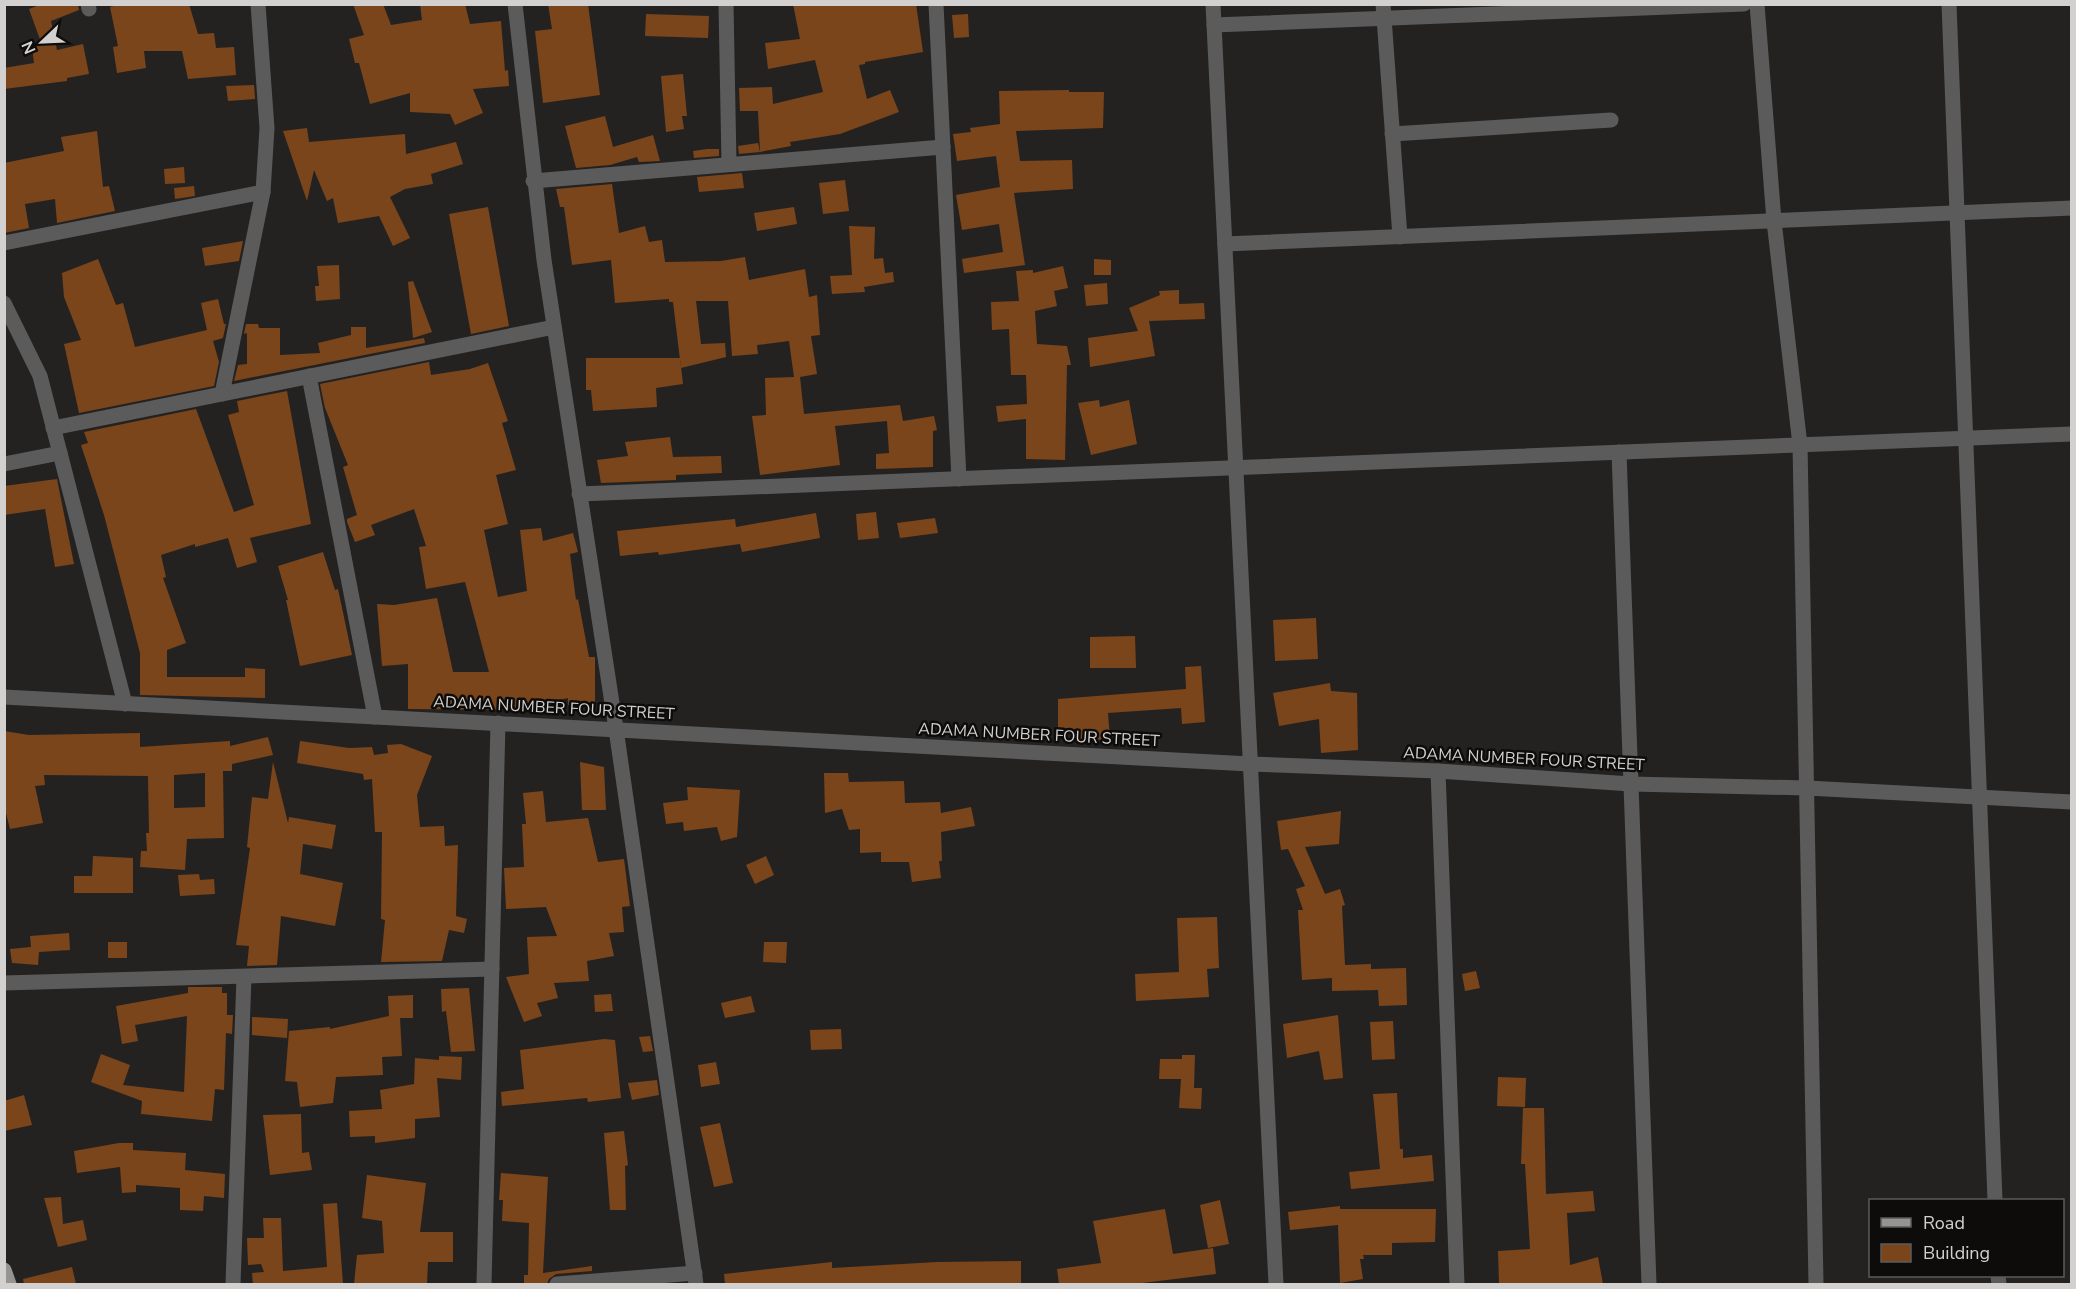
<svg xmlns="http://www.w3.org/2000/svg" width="2076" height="1289" font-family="'Nunito Sans',sans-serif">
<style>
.building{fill:#7a451a;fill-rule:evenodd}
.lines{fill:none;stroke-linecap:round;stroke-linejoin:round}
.minor{stroke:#5c5b5b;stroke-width:15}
.tertiary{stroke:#5c5b5b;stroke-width:15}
.primary{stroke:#969492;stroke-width:15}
.labels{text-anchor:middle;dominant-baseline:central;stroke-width:5;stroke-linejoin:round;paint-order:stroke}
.street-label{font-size:16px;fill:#d3d1d0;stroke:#0d0c0b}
</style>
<rect width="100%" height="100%" fill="#242221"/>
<!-- building -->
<g class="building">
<polygon points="42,4 78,4 79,10 51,21 57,50 83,44 89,74 67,78 67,81 4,89 4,68 34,63 32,47 42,45 29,9"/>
<polygon points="121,4 189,4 198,34 214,33 216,48 234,47 236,75 188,79 182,51 144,51 146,68 117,73 113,47 118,46 110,7"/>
<polygon points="353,4 383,4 391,25 422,20 420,4 465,4 470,24 501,21 505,71 508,70 509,86 473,89 483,113 455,125 450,114 410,112 410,93 370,104 359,63 355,63 349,39 364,35"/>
<polygon points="548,4 588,4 600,95 543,103 535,31 552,29"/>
<polygon points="793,4 916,4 923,52 865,62 865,64 859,65 867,99 890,90 899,112 840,134 790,142 791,146 760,152 758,111 740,111 739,88 772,87 773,104 823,92 815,60 768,69 765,43 800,39"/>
<polygon points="646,14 709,16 708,38 645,36"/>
<polygon points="968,14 969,37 954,38 952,15"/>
<polygon points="683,74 687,116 682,116 684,129 666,132 661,76"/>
<polygon points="254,85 255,99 228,101 226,86"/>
<polygon points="1069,90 1069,92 1104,92 1103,128 1016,131 1020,161 1072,160 1073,189 1014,193 1025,265 964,273 962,259 1003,252 999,224 962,230 956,195 1000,187 996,156 957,161 953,134 971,132 970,128 1000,124 999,91"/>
<polygon points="605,116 613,147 653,135 660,161 639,162 637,157 610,165 576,168 565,126"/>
<polygon points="307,128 309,142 405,134 406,154 456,142 463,164 431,174 433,184 405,189 390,197 410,238 393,246 379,216 338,223 333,198 327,201 314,170 307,201 283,131"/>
<polygon points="97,131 103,187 109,186 115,211 57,223 55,199 25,204 29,228 4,233 4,163 64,151 61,137"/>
<polygon points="758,143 760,152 739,154 738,146"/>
<polygon points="707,149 719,149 719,156 694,158 693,151"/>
<polygon points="184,167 185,183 165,184 164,169"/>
<polygon points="742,173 744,188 699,192 697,177"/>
<polygon points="845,180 849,211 823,214 819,183"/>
<polygon points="612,184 619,233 645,226 649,242 662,240 665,262 721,261 745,257 749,280 805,269 809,297 817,295 820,335 811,336 817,374 800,377 804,414 900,405 903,421 934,416 937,430 933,431 933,467 876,469 876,454 889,453 887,421 835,426 840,465 760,475 752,416 766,415 765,378 794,377 789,341 757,345 758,354 732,356 728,301 696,301 701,344 725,343 726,357 681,368 673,302 669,302 669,299 615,303 611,260 572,265 564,207 560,207 556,189"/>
<polygon points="194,186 195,196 175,199 174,188"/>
<polygon points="488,207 509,326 471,334 449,214"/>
<polygon points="794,207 797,224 757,231 754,213"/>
<polygon points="849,226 875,227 874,259 883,258 885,273 893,272 894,282 864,287 865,292 832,294 830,276 852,275"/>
<polygon points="243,241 239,261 205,266 202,248"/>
<polygon points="98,259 116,305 123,303 135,347 207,330 201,303 218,299 224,324 226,324 223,338 213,341 219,362 214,386 79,413 64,344 81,340 64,297 62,273"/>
<polygon points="1094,259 1111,260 1111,275 1094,275"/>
<polygon points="339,265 340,299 316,301 315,286 319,286 317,266"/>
<polygon points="1063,266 1068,288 1054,291 1057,306 1035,311 1037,344 1067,346 1071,365 1067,365 1065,460 1026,459 1026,419 998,422 996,406 1027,404 1026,375 1011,375 1009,329 992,330 991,302 1019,301 1016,271 1033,270 1033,273"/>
<polygon points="413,281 432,332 413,338 408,282"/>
<polygon points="1107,283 1108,304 1086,306 1084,285"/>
<polygon points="1179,290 1179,304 1204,303 1205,319 1149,321 1155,356 1090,367 1088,338 1138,331 1129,308 1160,295 1159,291"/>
<polygon points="246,324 258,324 259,328 280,328 280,355 320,353 318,343 351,335 351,327 366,327 366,348 424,338 425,343 234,381 238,365 247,364 247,333 244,334"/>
<polygon points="586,358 680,358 683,384 656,388 657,407 593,411 591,390 586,390"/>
<polygon points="429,362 431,375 470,369 488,363 508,421 502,423 516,470 496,475 508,524 484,530 498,597 527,591 520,530 541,528 543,541 573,533 578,552 570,554 576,600 578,599 589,657 595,657 595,705 568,705 568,698 513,710 408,709 408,664 382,666 377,604 394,605 437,598 453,672 489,672 465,582 426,589 419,547 426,546 414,509 371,525 375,535 355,542 347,522 347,519 357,515 343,467 348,465 325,408 320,384"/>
<polygon points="287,391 311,524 250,538 257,562 237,568 228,538 195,547 195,544 161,555 166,577 163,578 186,643 167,650 167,677 245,677 245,668 265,669 265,698 140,695 140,653 104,515 81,445 88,443 84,432 196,409 234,512 254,505 228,415 239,412 237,401"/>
<polygon points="1099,400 1100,407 1129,400 1137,444 1091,455 1078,403"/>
<polygon points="670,437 673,457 721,456 722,473 676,475 676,480 601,483 597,460 628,456 625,442"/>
<polygon points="57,479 74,564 55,567 45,509 4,515 4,486"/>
<polygon points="876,512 879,538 858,540 856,514"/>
<polygon points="816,513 820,538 742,552 740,544 659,555 658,552 620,556 617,531 735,519 736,527"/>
<polygon points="935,518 938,533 900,538 897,523"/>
<polygon points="323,552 335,590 338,589 352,655 300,666 286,600 288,600 278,566"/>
<polygon points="1316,618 1318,659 1275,661 1273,620"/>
<polygon points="1135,636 1136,668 1090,668 1090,637"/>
<polygon points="1201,666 1205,722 1182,724 1181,708 1108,713 1110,739 1080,741 1079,729 1058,729 1058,699 1186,689 1185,667"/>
<polygon points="1330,683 1331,691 1357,693 1358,750 1321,753 1319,719 1279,726 1273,693"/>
<path d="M4 731 29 735 140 733V747L230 741V746L268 737 273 755 232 764V771H223L224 838 187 839 185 870 140 867 141 851H147L146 833H149L148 776 44 775 45 785 35 786 43 823 10 829 4 805ZM205 773V807L174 808V775Z"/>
<polygon points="300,741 349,748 372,747 374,755 388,753 387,745 401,744 432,756 417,795 420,827 444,826 445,846 458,845 456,916 467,919 464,933 449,930 442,961 381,962 385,920 381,919 382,832 375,832 372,779 364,780 363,774 297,763"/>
<polygon points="273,762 288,823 289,817 336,825 332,849 303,844 300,874 343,883 335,926 281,916 277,965 247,966 249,946 236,945 250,848 247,847 252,797 268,799"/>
<polygon points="580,762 604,767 606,810 582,810"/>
<polygon points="824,773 848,773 849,782 904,781 905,803 940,802 941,813 971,807 975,826 941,832 942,861 939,861 941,878 912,882 909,862 881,862 881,852 860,853 860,829 849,830 842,809 825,813"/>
<polygon points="687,787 740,790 737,837 721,841 717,827 684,831 683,822 666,824 663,803 688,800"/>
<polygon points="543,791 546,822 588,818 598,862 624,859 630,906 622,907 624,932 609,933 614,956 587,961 589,981 554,983 558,998 537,1003 542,1016 524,1022 506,977 529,974 527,937 557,936 546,907 506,909 504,868 524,867 522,824 526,824 523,793"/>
<polygon points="1341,811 1339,844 1305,847 1325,894 1340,889 1345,905 1342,906 1345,965 1371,964 1371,969 1406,968 1407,1005 1379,1006 1378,990 1332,991 1332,978 1302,980 1298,910 1303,910 1296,889 1305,886 1288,849 1281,850 1277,821"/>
<polygon points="93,856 133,858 133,893 74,893 74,876 92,876"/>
<polygon points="766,856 774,875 755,884 746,865"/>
<polygon points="199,874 200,880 214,879 215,894 180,896 178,875"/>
<polygon points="1217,917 1219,968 1207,969 1209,997 1136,1001 1135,974 1179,972 1177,918"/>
<polygon points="69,933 70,950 39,952 38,965 12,963 10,949 31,947 30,936"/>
<rect x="108" y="942" width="19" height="16"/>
<polygon points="764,942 787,942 786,963 763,962"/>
<polygon points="1476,971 1480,988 1465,991 1462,974"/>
<polygon points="188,987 222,987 222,993 227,993 227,1015 233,1015 232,1034 226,1033 224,1090 215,1089 212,1121 141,1114 142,1101 91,1082 101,1054 130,1065 123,1085 184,1092 187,1016 135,1025 138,1041 122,1044 116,1006 188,993"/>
<polygon points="469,988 475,1051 451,1052 446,1011 442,1012 441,989"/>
<polygon points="611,994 613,1011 595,1012 594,995"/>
<polygon points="413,995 413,1018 400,1018 402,1056 382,1057 383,1075 336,1077 333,1103 300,1107 297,1082 285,1081 289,1031 330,1027 330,1029 389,1016 388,996"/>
<polygon points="751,996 755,1012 725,1018 721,1003"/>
<polygon points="1338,1015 1343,1078 1324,1080 1319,1051 1287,1058 1283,1024"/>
<polygon points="252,1017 288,1019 287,1038 252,1035"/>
<polygon points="1393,1021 1395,1059 1372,1060 1370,1022"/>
<polygon points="841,1029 842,1049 811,1050 810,1030"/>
<polygon points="650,1036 653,1051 643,1052 639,1037"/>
<polygon points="604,1039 615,1040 621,1098 588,1102 587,1098 502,1106 501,1092 524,1089 520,1050"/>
<polygon points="1182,1055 1195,1055 1194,1088 1202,1088 1201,1109 1179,1108 1181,1079 1159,1079 1160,1059 1182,1059"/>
<polygon points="439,1056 462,1057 461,1080 437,1078 440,1117 415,1119 415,1138 375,1143 375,1136 350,1137 349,1111 382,1109 380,1090 414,1084 415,1058 439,1060"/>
<polygon points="716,1062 720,1084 701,1087 698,1065"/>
<polygon points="1498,1077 1526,1078 1525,1107 1497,1106"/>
<polygon points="657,1080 659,1095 632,1100 628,1083"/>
<polygon points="1397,1093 1400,1149 1403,1149 1403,1158 1432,1155 1434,1181 1351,1189 1349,1172 1380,1169 1373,1094"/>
<polygon points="24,1095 32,1125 4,1131 4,1101"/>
<polygon points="1523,1108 1544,1108 1546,1194 1593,1191 1595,1211 1567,1213 1570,1265 1598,1257 1603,1284 1499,1284 1498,1251 1530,1249 1525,1164 1521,1164"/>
<polygon points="301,1114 302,1153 309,1152 312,1170 270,1175 263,1115"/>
<polygon points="720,1123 733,1183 714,1187 700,1127"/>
<polygon points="624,1131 628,1165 625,1166 626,1210 610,1210 604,1133"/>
<polygon points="119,1143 133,1143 133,1150 186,1153 185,1170 225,1174 224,1198 204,1196 203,1211 180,1210 180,1188 136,1185 136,1192 122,1193 120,1167 77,1173 74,1151"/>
<polygon points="501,1173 548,1177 543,1273 592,1266 592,1271 556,1274 549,1279 547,1284 524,1284 524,1275 528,1275 529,1223 502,1221 503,1200 499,1200"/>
<polygon points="367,1175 426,1183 420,1232 453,1232 453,1262 428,1262 427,1284 354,1284 357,1255 384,1253 382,1221 362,1218"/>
<polygon points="61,1197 63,1224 83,1220 87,1240 58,1247 44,1198"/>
<polygon points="1220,1200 1229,1244 1208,1248 1200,1205"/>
<polygon points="337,1203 343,1284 253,1284 252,1273 264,1272 261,1264 248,1265 247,1238 264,1238 263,1218 281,1218 283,1271 327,1267 323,1204"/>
<polygon points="1340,1206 1340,1209 1436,1209 1435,1242 1392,1243 1392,1255 1363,1255 1364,1259 1360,1259 1363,1279 1340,1283 1338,1225 1290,1230 1288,1212"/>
<polygon points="1165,1209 1173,1254 1213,1248 1216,1274 1134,1284 1059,1284 1057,1269 1101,1263 1093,1221"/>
<polygon points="1021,1261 1021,1284 725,1284 724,1274 832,1262 832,1268 937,1262"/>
<polygon points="72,1267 76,1284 24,1284 23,1279"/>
</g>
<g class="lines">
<!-- minor -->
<g class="minor">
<polyline points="88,4 89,9"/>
<polyline points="726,4 729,164"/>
<polyline points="936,4 959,479"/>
<polyline points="1383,4 1400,237"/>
<polyline points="1757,4 1774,221 1800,445 1816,1284"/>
<polyline points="1949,4 1995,1200"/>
<polyline points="1392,134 1611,120"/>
<polyline points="533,181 943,147"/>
<polyline points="4,243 263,192"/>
<polyline points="1225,244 2072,208"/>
<polyline points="4,303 40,376 125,704"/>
<polyline points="309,376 375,717"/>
<polyline points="222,394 263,192 267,128 258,4"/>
<polyline points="53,428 554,327"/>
<polyline points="1619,452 1649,1284"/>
<polyline points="4,464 60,453"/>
<polyline points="1438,771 1457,1284"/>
<polyline points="4,983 492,969"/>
<polyline points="1998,1276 1999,1284"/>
<polyline points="233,1284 244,977"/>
<polyline points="484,1284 498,723"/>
<polyline points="557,1284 695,1273"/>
</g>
<!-- tertiary -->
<g class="tertiary">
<polyline points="515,4 544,260 616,729 696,1284"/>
<polyline points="1213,4 1276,1284"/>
<polyline points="1214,25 1744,4"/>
<polyline points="579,494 2072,434"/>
<polyline points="4,697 1250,764 1438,771 1631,784 1807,788 2072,802"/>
</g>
<!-- primary -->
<polyline class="primary" points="4,1270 9,1284"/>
</g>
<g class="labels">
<!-- street labels -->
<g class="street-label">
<text transform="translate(554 708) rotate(3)">ADAMA NUMBER FOUR STREET</text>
<text transform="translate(1039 735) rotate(3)">ADAMA NUMBER FOUR STREET</text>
<text transform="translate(1524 759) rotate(3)">ADAMA NUMBER FOUR STREET</text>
</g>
</g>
<!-- border -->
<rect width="2076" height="1289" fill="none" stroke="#d3d1d0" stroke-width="12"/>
<!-- legend -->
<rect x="1869" y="1199" width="195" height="78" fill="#0d0c0b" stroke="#5c5b5a" stroke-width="1.5"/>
<rect x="1881" y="1218" width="30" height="9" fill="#969492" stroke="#5c5b5a" stroke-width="1.5"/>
<text x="1923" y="1229" font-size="18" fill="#d3d1d0">Road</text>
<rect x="1881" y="1244" width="30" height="18" fill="#7a451a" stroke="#5c5b5a" stroke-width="1.5"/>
<text x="1923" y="1259" font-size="18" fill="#d3d1d0">Building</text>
<!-- north arrow -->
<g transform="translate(42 42) rotate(247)" stroke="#0d0c0b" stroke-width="4.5" paint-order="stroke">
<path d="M0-4.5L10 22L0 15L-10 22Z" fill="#d3d1d0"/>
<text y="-9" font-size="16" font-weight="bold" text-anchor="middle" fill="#d3d1d0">N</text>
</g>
</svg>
